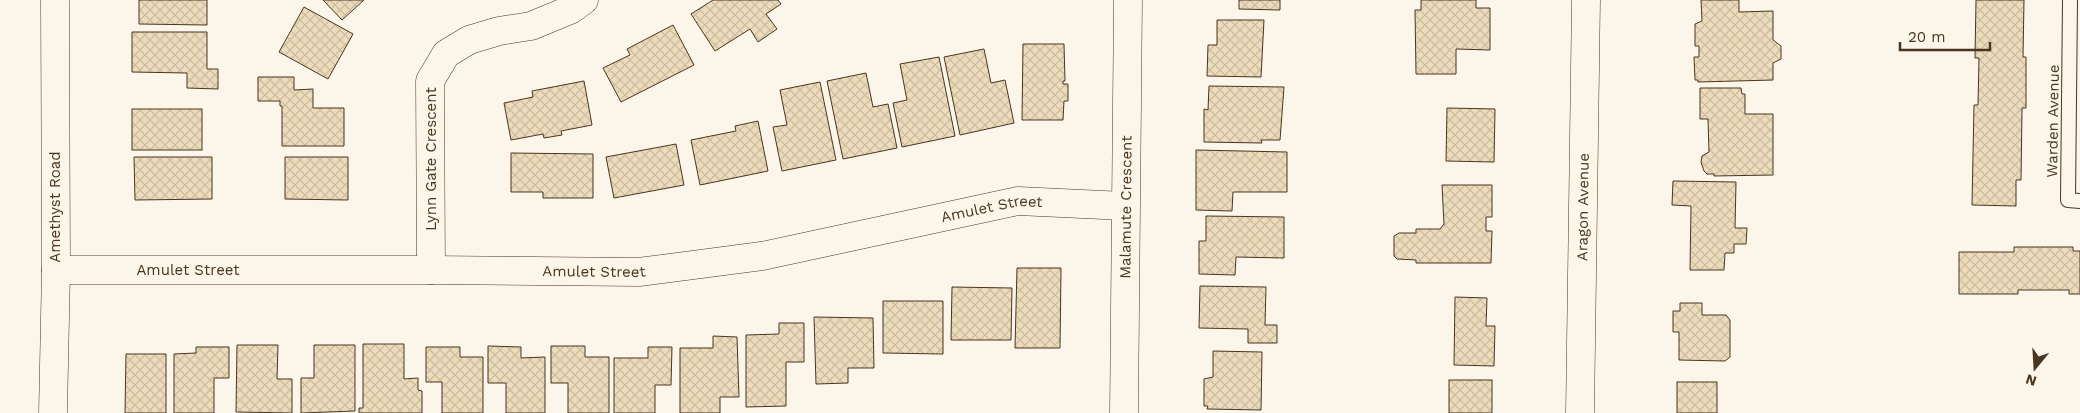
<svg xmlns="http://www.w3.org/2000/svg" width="2080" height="413" font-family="'Work Sans',sans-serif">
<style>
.building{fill:url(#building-cross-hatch);stroke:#4a3520}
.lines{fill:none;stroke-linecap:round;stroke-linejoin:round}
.lane-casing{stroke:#4a3520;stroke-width:16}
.street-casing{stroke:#4a3520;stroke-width:29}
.lane{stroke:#fbf6e9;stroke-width:14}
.street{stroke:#fbf6e9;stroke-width:28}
.labels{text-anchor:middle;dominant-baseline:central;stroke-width:4;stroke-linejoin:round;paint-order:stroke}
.street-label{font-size:15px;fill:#4a3520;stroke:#fbf6e9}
</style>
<defs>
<pattern id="building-cross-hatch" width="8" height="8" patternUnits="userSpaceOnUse" patternTransform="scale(1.25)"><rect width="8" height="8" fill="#ecdcbc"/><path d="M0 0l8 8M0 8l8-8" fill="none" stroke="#ccbda1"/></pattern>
</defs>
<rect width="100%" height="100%" fill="#fbf6e9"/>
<!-- building -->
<g class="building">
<polygon points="139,0 207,0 207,25 139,24"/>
<polygon points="323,0 364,0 342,20"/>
<polygon points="713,0 778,0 781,4 766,14 777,29 758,42 750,29 715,51 691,14"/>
<polygon points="1239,0 1280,0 1280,10 1239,9"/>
<polygon points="1421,0 1476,0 1476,8 1490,8 1490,50 1456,49 1456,74 1416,74 1415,10 1421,10"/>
<polygon points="1701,0 1739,0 1739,12 1773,11 1773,40 1781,46 1781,59 1773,63 1773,80 1698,82 1698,80 1695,80 1694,57 1699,57 1699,46 1695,46 1695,24 1702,21"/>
<polygon points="1976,0 2024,0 2023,57 2026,57 2026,108 2022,108 2021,180 2016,180 2016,206 1972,205 1974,105 1978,105 1979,58 1975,58"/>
<polygon points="304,7 353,34 328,79 279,52"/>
<polygon points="1217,20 1264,20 1261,77 1207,76 1208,45 1217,45"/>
<polygon points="673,25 694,65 621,102 603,68 630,55 627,49"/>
<polygon points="132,32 207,32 207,69 218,69 218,89 187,88 187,73 132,72"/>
<polygon points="1023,44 1064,44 1065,81 1063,81 1063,84 1068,84 1068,101 1064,101 1063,120 1022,120"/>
<polygon points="984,49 991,83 1005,80 1014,123 960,135 944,57"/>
<polygon points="939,57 955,136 902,147 893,103 907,100 900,64"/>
<polygon points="866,73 873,107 888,104 897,148 843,159 827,81"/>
<polygon points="258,77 294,77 294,90 313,89 313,108 344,108 344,146 282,146 282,106 280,106 280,101 258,101"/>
<polygon points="584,81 592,125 561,131 562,135 544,138 543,134 511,140 504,103 533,97 532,91"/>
<polygon points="820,82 836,160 782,171 773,127 787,125 780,90"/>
<polygon points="1209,86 1284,87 1280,140 1261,140 1262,143 1204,142 1204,109 1208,110"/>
<polygon points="1700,88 1741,88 1742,94 1745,94 1745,114 1773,114 1773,175 1714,176 1714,174 1707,174 1704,171 1701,162 1702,156 1709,152 1708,119 1700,119"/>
<polygon points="1447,108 1495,109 1494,162 1446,161"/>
<rect x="132" y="109" width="70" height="41"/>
<polygon points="758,121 768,171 700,185 691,140 736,131 735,126"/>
<polygon points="676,144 684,185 614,198 606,157"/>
<polygon points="1196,150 1287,152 1287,192 1233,192 1232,211 1196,210"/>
<polygon points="511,153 593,154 593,198 543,198 543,192 511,192"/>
<polygon points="134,157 212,157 212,199 135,200"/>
<polygon points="285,157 348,157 348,200 285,199"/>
<polygon points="1673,181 1736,182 1735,228 1747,228 1746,244 1734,244 1734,253 1725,253 1724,270 1690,270 1691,206 1672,205"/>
<polygon points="1442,185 1492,185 1492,217 1486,217 1486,231 1492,231 1491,263 1416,263 1416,260 1397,259 1394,256 1394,236 1399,233 1416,233 1416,229 1440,229 1444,224"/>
<polygon points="1206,216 1284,217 1284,258 1236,257 1235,275 1199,274 1199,241 1206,241"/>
<polygon points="2014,247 2073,247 2073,251 2080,251 2080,294 2069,294 2069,290 2018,290 2018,294 1959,294 1959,252 2014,252"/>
<polygon points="1017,268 1061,268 1060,348 1015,348"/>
<polygon points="1200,286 1266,287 1265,325 1277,325 1277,343 1248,343 1248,329 1199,328"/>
<polygon points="952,287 1012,288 1011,340 951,340"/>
<polygon points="1455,297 1487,298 1486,326 1495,326 1494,366 1454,365"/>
<polygon points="883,301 943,301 943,354 883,353"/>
<polygon points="1680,303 1702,303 1702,315 1726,315 1730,320 1730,357 1725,361 1679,360 1679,332 1673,332 1673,311 1680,311"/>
<polygon points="814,317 873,318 874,368 848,368 848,383 816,384"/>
<polygon points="779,323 804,323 804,362 786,362 786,406 746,407 746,335 779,334"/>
<polygon points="713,336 737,337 739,397 720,397 720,413 680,413 680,348 713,348"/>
<polygon points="363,344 404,344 404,379 418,378 418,390 422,391 422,413 359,413 359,408 363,408"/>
<polygon points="237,345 278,345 277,379 292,379 292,413 236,412"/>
<polygon points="314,345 355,345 355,411 301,413 301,378 314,378"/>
<polygon points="488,346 521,347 521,358 545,357 545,413 506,413 506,383 488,383"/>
<polygon points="551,346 585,346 585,357 609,357 609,413 568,413 568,383 551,383"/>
<polygon points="196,347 229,347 229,378 214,378 214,413 174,413 174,354 196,353"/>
<polygon points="426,347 460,347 460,357 483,357 483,413 442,413 442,382 426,382"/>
<polygon points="648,347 672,347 671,385 655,385 655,413 614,413 614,358 648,358"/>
<polygon points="1213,351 1262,352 1261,410 1207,409 1208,406 1204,406 1204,379 1213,377"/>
<polygon points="126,354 166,354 166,413 125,413"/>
<rect x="1449" y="380" width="43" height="33"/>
<rect x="1677" y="382" width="40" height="31"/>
</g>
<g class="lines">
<defs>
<polyline id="lane" points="2070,0 2068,200 2080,201"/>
<g id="street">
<path id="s1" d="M56 270H431L639 272 762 256 1018 201 1125 206"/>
<polyline points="431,270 430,81 446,54 469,40 499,31 531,26 572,9 584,0"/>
<polyline points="53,413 56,270 55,0"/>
<path id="s2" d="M1124 413 1128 0"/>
<path id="s3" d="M1580 413 1586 0"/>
</g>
</defs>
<!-- lane casing -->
<use href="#lane" class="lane-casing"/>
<!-- street casing -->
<use href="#street" class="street-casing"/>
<!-- lane -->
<use href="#lane" class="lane"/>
<!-- street -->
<use href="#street" class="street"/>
</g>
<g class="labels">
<!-- street labels -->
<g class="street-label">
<text transform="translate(2053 121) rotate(-89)">Warden Avenue</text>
<text transform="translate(431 159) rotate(-90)">Lynn Gate Crescent</text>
<text stroke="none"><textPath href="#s2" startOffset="206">Malamute Crescent</textPath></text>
<text stroke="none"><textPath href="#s3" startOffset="206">Aragon Avenue</textPath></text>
<text transform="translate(55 207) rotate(-90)">Amethyst Road</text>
<text stroke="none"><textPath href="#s1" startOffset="942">Amulet Street</textPath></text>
<text stroke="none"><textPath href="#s1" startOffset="132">Amulet Street</textPath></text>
<text stroke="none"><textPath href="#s1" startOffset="538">Amulet Street</textPath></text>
</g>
</g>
<!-- north arrow -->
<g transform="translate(2035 368) rotate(198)" stroke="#fbf6e9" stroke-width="4" paint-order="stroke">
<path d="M0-4L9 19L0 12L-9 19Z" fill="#4a3520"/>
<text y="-8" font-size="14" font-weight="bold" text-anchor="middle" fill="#4a3520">N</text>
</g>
<!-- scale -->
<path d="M1900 42v8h90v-8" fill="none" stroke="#4a3520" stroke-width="2.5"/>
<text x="1908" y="42" font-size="15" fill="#4a3520" stroke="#fbf6e9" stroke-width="4" paint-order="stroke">20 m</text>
</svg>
